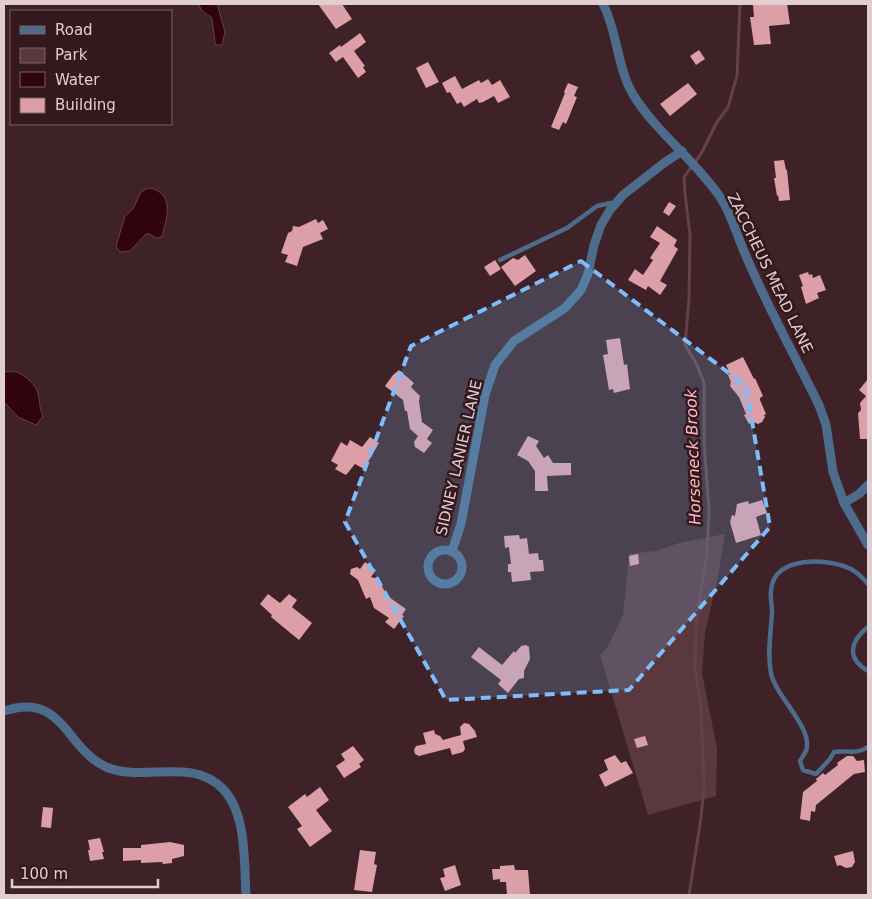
<svg xmlns="http://www.w3.org/2000/svg" width="872" height="899" font-family="'DejaVu Sans',sans-serif">
<style>
.green{fill:#59383e}
.water{fill:#30030f;stroke:#654049}
.lines{fill:none;stroke-linecap:round;stroke-linejoin:round}
.stream{stroke:#654049;stroke-width:3}
.building{fill:#dc9ea7}
.service{stroke:#4d6c8b;stroke-width:4.5}
.minor{stroke:#4d6c8b;stroke-width:9}
.marked{fill:#7ebdf9;fill-opacity:0.2;stroke:#7ebdf9;stroke-width:4;stroke-dasharray:10 6;stroke-linejoin:round}
.labels{text-anchor:middle;dominant-baseline:central;stroke-width:5;stroke-linejoin:round;paint-order:stroke}
.street-label{font-size:15px;fill:#e1ced0;stroke:#33181d}
.water-label{font-size:16px;font-style:italic;fill:#ffb8c2;stroke:#33181d}
</style>
<rect width="100%" height="100%" fill="#3e2227"/>
<!-- green -->
<polygon class="green" points="725,534 718,577 705,633 702,673 717,749 716,796 648,815 600,655 608,646 623,615 629,554 656,551 679,543"/>
<!-- water -->
<g class="water">
<polygon points="199,4 216,4 218,7 225,32 222,45 216,45 215,43 212,18 201,10"/>
<path d="M150 188C176 194 166 219 162 237L156 238 150 234H146L130 251 120 252 116 246 117 243 125 216 133 209 141 192 146 189Z"/>
<path d="M4 372C7 372 12 371 16 372 24 374 36 385 38 393 40 401 39 408 43 416L36 425 18 417 4 402Z"/>
</g>
<g class="lines">
<!-- stream -->
<polyline class="stream" points="689,895 701,818 704,786 701,708 695,669 696,625 707,553 709,510 704,442 704,383 696,363 685,345 689,298 690,234 685,194 684,177 701,154 717,122 728,107 737,76 740,4"/>
</g>
<!-- building -->
<g class="building">
<polygon points="318,4 342,4 352,19 336,29"/>
<polygon points="756,4 787,4 790,24 769,26 771,44 754,45 750,17 754,17 753,5"/>
<polygon points="360,33 366,42 354,51 365,66 363,67 366,72 358,78 343,57 336,62 329,53 340,45 341,47"/>
<polygon points="699,50 705,59 696,65 690,56"/>
<polygon points="428,62 439,82 426,88 416,68"/>
<polygon points="455,76 462,89 479,80 481,83 488,79 492,85 500,80 510,97 498,103 494,96 483,102 479,103 477,99 464,107 461,102 457,104 450,92 447,93 442,83"/>
<polygon points="568,83 578,87 574,96 577,97 566,124 563,122 559,130 551,127 565,93 564,92"/>
<polygon points="688,83 697,94 670,116 660,104"/>
<polygon points="784,160 786,170 787,170 790,200 779,201 778,195 777,196 774,178 776,178 774,161"/>
<polygon points="669,202 676,206 669,216 663,212"/>
<polygon points="316,219 318,223 323,220 328,229 320,233 323,239 303,247 297,266 285,262 288,255 281,253 288,233 292,231 293,226 299,227"/>
<polygon points="657,226 677,240 674,246 678,249 660,281 667,285 660,295 648,286 646,290 628,280 635,269 643,275 653,260 650,258 660,243 650,237"/>
<polygon points="525,255 536,271 515,286 501,267 513,258 518,260"/>
<polygon points="495,260 501,269 490,276 484,267"/>
<polygon points="808,272 809,275 812,274 813,278 820,275 826,290 817,293 819,298 806,304 801,287 803,286 799,275"/>
<polygon points="620,338 624,365 627,364 630,389 614,393 613,389 609,390 603,355 608,354 606,340"/>
<polygon points="743,357 754,379 755,378 763,396 760,398 760,400 766,414 764,415 765,417 762,422 758,424 753,422 749,424 744,415 746,414 739,397 730,386 731,382 728,375 730,374 726,365"/>
<polygon points="399,370 414,383 411,387 420,396 419,401 422,422 433,430 427,439 432,443 424,453 415,447 414,442 418,436 410,429 407,411 405,411 403,400 385,386 393,375"/>
<polygon points="868,379 868,439 860,439 858,413 861,410 860,403 866,396 859,390"/>
<polygon points="528,436 539,441 536,446 544,458 548,455 553,463 571,463 571,475 547,476 548,491 535,491 535,471 528,461 517,455"/>
<polygon points="370,437 379,443 364,469 355,464 346,475 335,469 338,465 331,461 341,442 347,446 350,440 362,447"/>
<polygon points="762,500 767,513 756,517 761,535 736,543 730,522 732,515 735,516 737,504 748,501 749,504"/>
<polygon points="519,535 520,539 527,538 529,554 538,553 539,560 543,560 544,571 530,572 531,580 512,582 511,572 508,572 508,564 511,564 509,547 505,548 504,536"/>
<polygon points="638,554 639,564 630,566 629,556"/>
<polygon points="365,562 376,570 371,577 379,579 386,595 406,609 402,615 404,616 394,629 385,622 389,618 374,608 370,597 366,599 358,580 350,574 351,569 357,567 360,569"/>
<polygon points="268,594 280,603 289,594 297,600 292,607 312,623 299,640 271,617 272,615 260,604"/>
<polygon points="526,645 529,647 530,659 524,671 524,678 519,679 508,693 498,684 501,680 471,657 479,647 502,665 514,651 515,653 521,646"/>
<polygon points="464,723 469,724 475,731 477,737 463,741 465,749 463,752 452,755 450,748 419,756 415,754 414,750 416,746 426,744 423,733 434,730 435,734 440,736 443,740 461,735 460,727"/>
<polygon points="645,736 648,745 637,748 634,739"/>
<polygon points="353,746 364,760 359,764 361,767 344,778 336,766 345,760 341,754"/>
<polygon points="615,755 621,763 626,761 633,773 605,787 599,775 608,770 604,760"/>
<polygon points="847,756 853,756 857,761 864,760 865,772 854,774 816,805 815,812 811,811 810,821 800,819 803,792 817,781 816,779 823,773 825,775 838,765 837,763"/>
<polygon points="320,787 329,800 316,810 332,831 310,847 297,829 302,826 288,807 305,794 307,797"/>
<polygon points="43,807 53,808 51,828 41,827"/>
<polygon points="100,838 104,852 102,852 104,859 90,861 88,850 90,850 88,840"/>
<polygon points="170,842 184,845 184,856 172,859 172,863 163,864 162,862 141,863 141,860 123,861 123,848 141,848 141,845"/>
<polygon points="360,850 376,852 374,864 377,865 372,892 354,890"/>
<polygon points="853,851 855,862 852,867 846,868 840,865 837,866 834,856"/>
<polygon points="455,865 461,885 445,891 440,878 445,877 443,869"/>
<polygon points="514,865 515,870 528,870 530,895 507,895 506,882 500,882 500,879 493,880 492,869 500,869 500,866"/>
</g>
<g class="lines">
<!-- service -->
<g class="service">
<polyline points="500,260 567,228 597,206 616,202"/>
<path d="M868 584C863 578 858 573 851 569 829 558 774 555 771 590 770 597 772 605 772 612 771 632 767 653 771 673 775 696 814 728 806 751 804 754 802 758 800 761L803 770 816 774 830 759 834 752C848 750 856 755 868 747"/>
<path d="M868 627C850 641 846 658 868 671"/>
</g>
<!-- minor -->
<g class="minor">
<path d="M603 4C618 33 617 69 634 96 658 134 695 160 720 197 732 215 737 236 746 256 767 306 795 356 819 405L826 425 833 472 844 503 868 545"/>
<polyline points="844,503 859,494 868,485"/>
<circle cx="445" cy="567" r="17"/>
<polyline points="452,551 461,524 485,395 495,365 514,341 565,308 581,290 588,274 594,245 601,225 610,210 623,195 664,163 682,151"/>
<path d="M4 711C63 691 65 748 106 767 143 783 191 756 223 789 247 814 244 863 246 895"/>
</g>
</g>
<!-- marked area -->
<path class="marked" d="M581 261 746 386 770 527 629 690 446 700 345 522 411 346Z"/>
<g class="labels">
<!-- street labels -->
<g class="street-label">
<text transform="translate(770 273) rotate(64)">ZACCHEUS MEAD LANE</text>
<text transform="translate(459 458) rotate(-77)">SIDNEY LANIER LANE</text>
</g>
<!-- water labels -->
<g class="water-label">
<text transform="translate(693 457) rotate(-92)">Horseneck Brook</text>
</g>
</g>
<!-- border -->
<rect width="872" height="899" fill="none" stroke="#e1ced0" stroke-width="10"/>
<!-- legend -->
<rect x="10" y="10" width="162" height="115" fill="#33181d" stroke="#796165"/>
<rect x="20" y="26" width="25" height="8" fill="#4d6c8b" stroke="#796165"/>
<text x="55" y="35" font-size="15" fill="#e1ced0">Road</text>
<rect x="20" y="48" width="25" height="15" fill="#59383e" stroke="#796165"/>
<text x="55" y="60" font-size="15" fill="#e1ced0">Park</text>
<rect x="20" y="72" width="25" height="15" fill="#30030f" stroke="#796165"/>
<text x="55" y="85" font-size="15" fill="#e1ced0">Water</text>
<rect x="20" y="98" width="25" height="15" fill="#dc9ea7" stroke="#796165"/>
<text x="55" y="110" font-size="15" fill="#e1ced0">Building</text>
<!-- scale -->
<path d="M12 879v8h146v-8" fill="none" stroke="#e1ced0" stroke-width="2.5"/>
<text x="20" y="879" font-size="15" fill="#e1ced0" stroke="#33181d" stroke-width="4" paint-order="stroke">100 m</text>
</svg>
